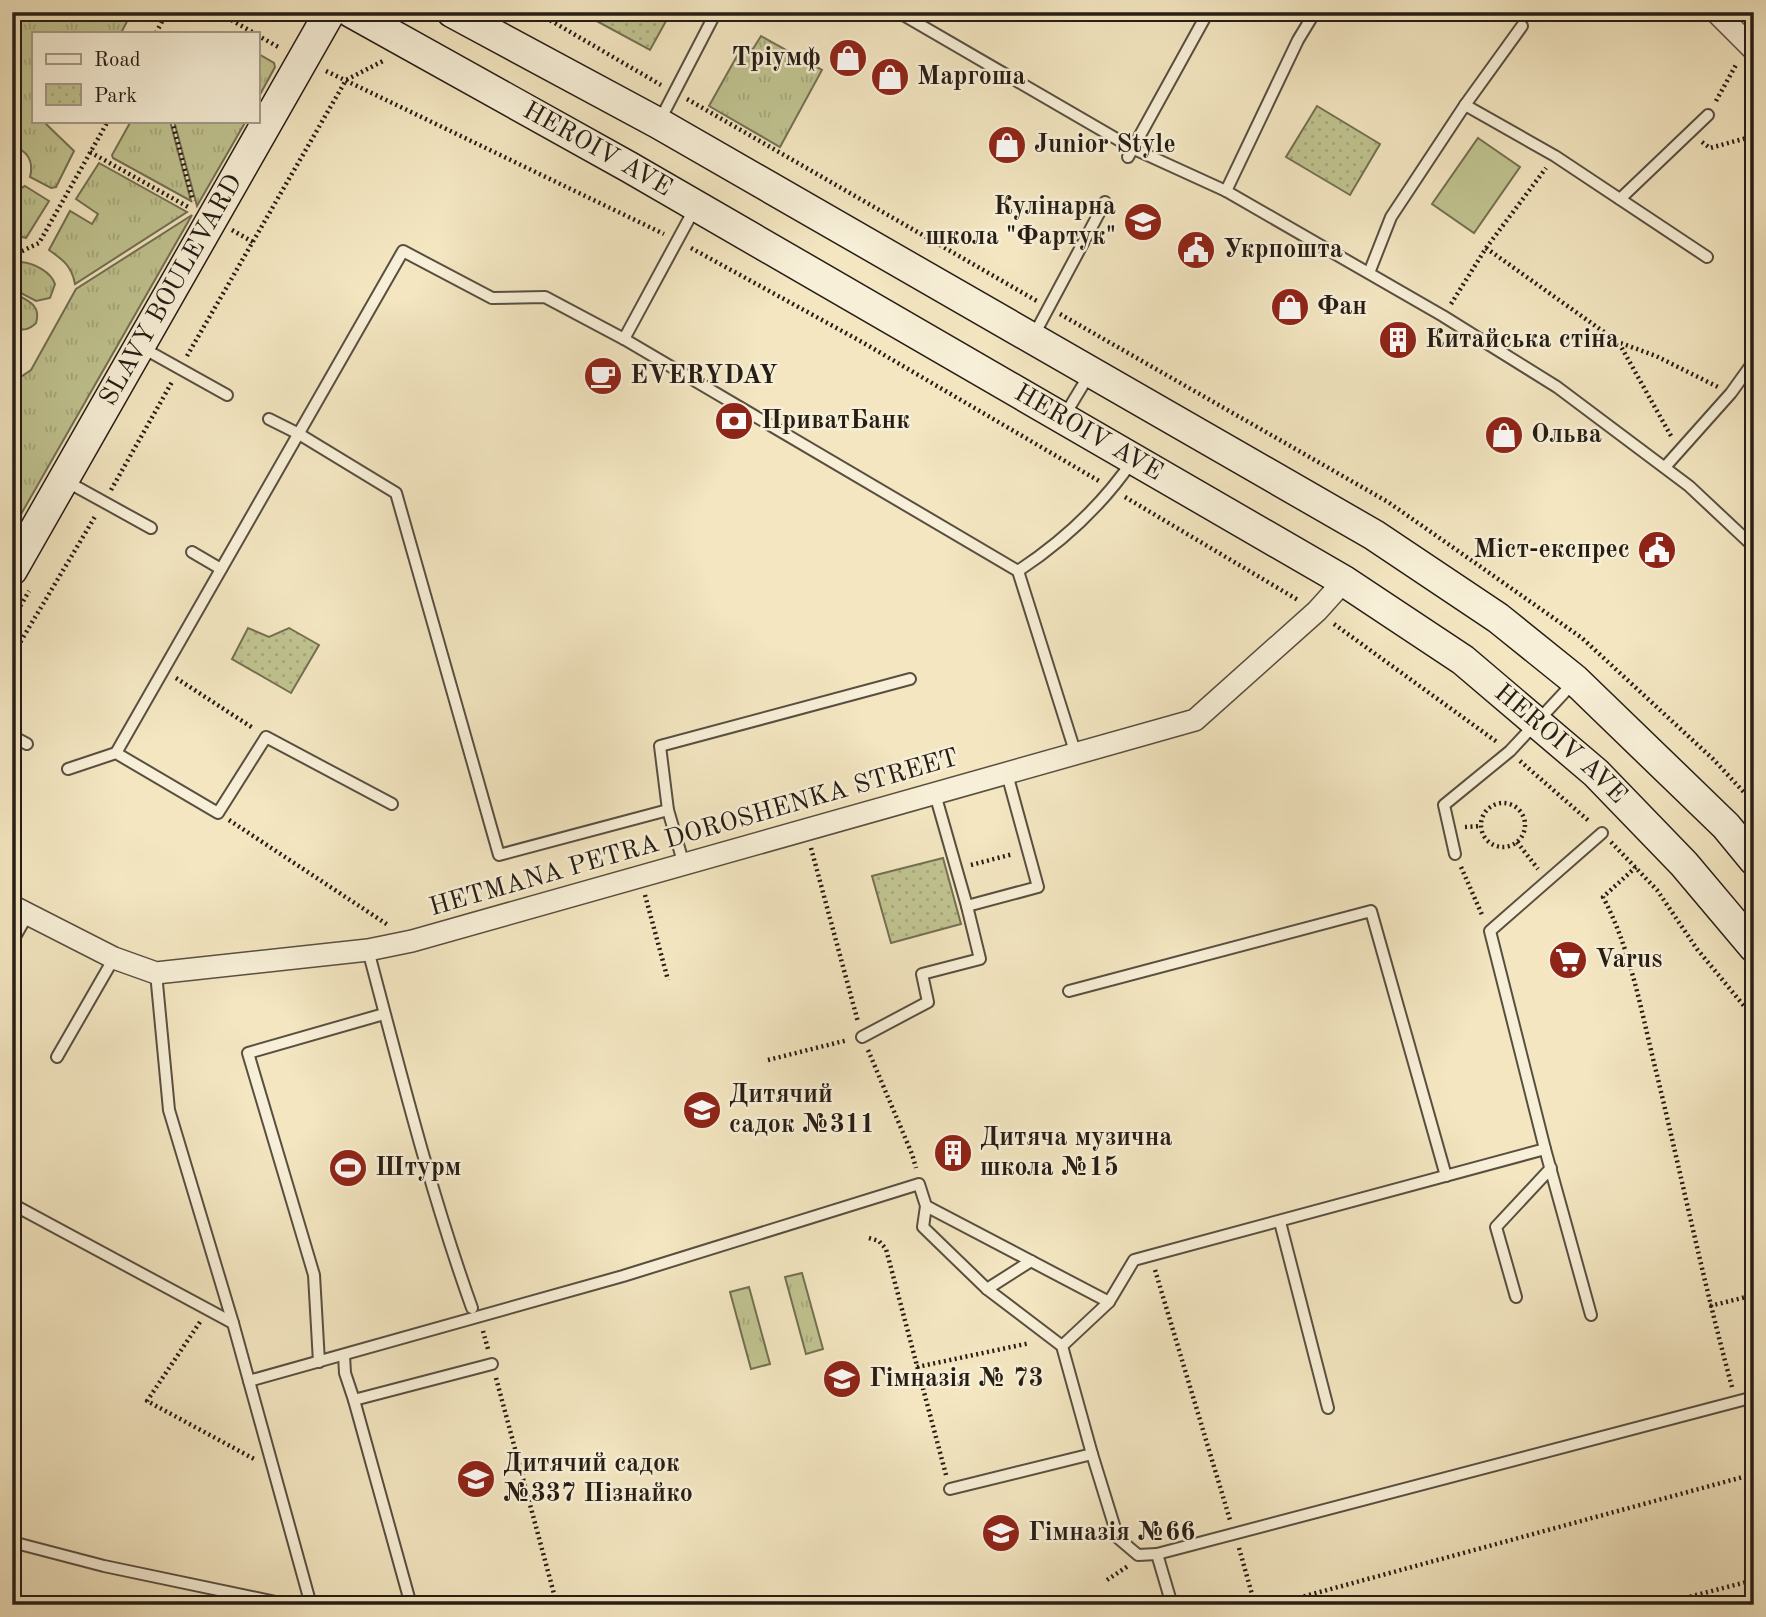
<svg xmlns="http://www.w3.org/2000/svg" width="1766" height="1617" font-family="'Old Standard TT',serif">
<style>
.grass{fill:url(#grass-tufts);stroke:#737052;stroke-width:2}
.park{fill:url(#park-dots);stroke:#737052;stroke-width:2}
.pitch{fill:#c0c390;stroke:#737052;stroke-width:2}
.lines{fill:none;stroke-linecap:round;stroke-linejoin:round}
.lane-casing{stroke:#594f40;stroke-width:14}
.street-casing{stroke:#594f40;stroke-width:24}
.secondary-casing{stroke:#261d15;stroke-width:33}
.path{stroke:#261d15;stroke-width:4.5;stroke-dasharray:2 3.5;stroke-linecap:butt}
.lane{stroke:#f7efd7;stroke-width:10}
.street{stroke:#f7efd7;stroke-width:21}
.secondary{stroke:#f7efd7;stroke-width:30}
.labels{text-anchor:middle;dominant-baseline:central;stroke-width:5;stroke-linejoin:round;paint-order:stroke}
.poi-label{font-size:26px;font-weight:bold;fill:#261d15;stroke:#f7efd7;text-anchor:start}
.street-label{font-size:26px;fill:#261d15;stroke:#f7efd7}
</style>
<defs>
<pattern id="grass-tufts" width="24" height="20" patternUnits="userSpaceOnUse" patternTransform="scale(1.75)"><rect width="24" height="20" fill="#c0c390"/><path d="M3 7l-1-3M5 7V3M7 7l1-3M15 17l-1-3M17 17v-4M19 17l1-3" fill="none" stroke="#a5a77b"/></pattern>
<pattern id="park-dots" width="8" height="8" patternUnits="userSpaceOnUse" patternTransform="scale(1.75)"><rect width="8" height="8" fill="#c0c390"/><path d="M2 2h.1M6 6h.1" fill="none" stroke="#a5a77b" stroke-width="1.8" stroke-linecap="round"/></pattern>
</defs>
<rect width="100%" height="100%" fill="#f3e6c1"/>
<filter id="stains"><feTurbulence type="fractalNoise" baseFrequency=".00286" numOctaves="4"/><feColorMatrix values="0 0 0 0 .2 0 0 0 0 .09 0 0 0 0 .02 0 0 0 .5 -.17"/></filter>
<radialGradient id="worn" r=".72"><stop offset=".6" stop-color="#630" stop-opacity="0"/><stop offset="1" stop-color="#630" stop-opacity=".3"/></radialGradient>
<!-- grass -->
<g class="grass">
<path d="M12 12H132L121 33H33V121H43L74 151 56 187 51 188 30 177C34 162 28 150 12 146Z"/>
<polygon points="761,36 822,70 780,147 709,106 742,47 753,49"/>
<polygon points="257,53 274,63 275,67 257,100"/>
<polygon points="131,121 170,121 191,201 113,158 112,155"/>
<polygon points="174,121 246,121 197,206"/>
<path d="M99 163 187 212 75 284C72 266 62 259 49 250L70 211 92 224 98 214 76 199Z"/>
<polygon points="25,186 49,201 26,238 12,234 12,193"/>
<polygon points="192,215 12,530 12,378 19,378 31,370 76,289"/>
<path d="M21 262C34 263 51 272 55 284L50 298 36 301 13 289 12 267Z"/>
<path d="M12 292C26 300 42 304 36 323 28 331 22 331 12 326Z"/>
<polygon points="802,1273 823,1349 806,1354 785,1277"/>
<polygon points="749,1287 770,1364 751,1369 730,1292"/>
</g>
<!-- park -->
<g class="park">
<polygon points="580,12 671,12 650,50"/>
<polygon points="1317,106 1380,144 1350,195 1286,157"/>
<polygon points="289,628 319,645 291,693 232,659 248,628 269,637"/>
<polygon points="943,858 961,924 891,943 872,876"/>
</g>
<!-- pitch -->
<polygon class="pitch" points="1478,138 1520,167 1474,233 1432,204"/>
<g class="lines">
<defs>
<g id="lane">
<polyline points="898,12 1134,149 1226,191 1443,316 1557,387 1689,486 1754,547"/>
<polyline points="1465,105 1522,26"/>
<polyline points="659,122 716,12"/>
<polyline points="1128,157 1208,12"/>
<polyline points="1226,191 1298,40 1315,12"/>
<polyline points="1620,199 1708,115"/>
<polyline points="1369,273 1391,217 1465,105 1555,156 1707,257"/>
<polyline points="1034,335 1105,202"/>
<polyline points="624,339 696,206"/>
<polyline points="141,347 227,395"/>
<polyline points="1063,418 1089,375"/>
<polyline points="269,419 299,434 396,493 499,855 668,810"/>
<polyline points="1665,467 1731,393 1754,361"/>
<polyline points="64,480 151,528"/>
<polyline points="192,552 221,569"/>
<path d="M1018 571C1062 542 1103 504 1133 460"/>
<polyline points="12,736 27,744"/>
<polyline points="116,753 403,251 492,298 545,297 624,339 1018,571 1073,745 1077,754"/>
<polyline points="68,769 116,753 218,813 266,737 392,804"/>
<polyline points="935,794 967,906 1038,887 1007,774"/>
<polyline points="1455,854 1444,805 1510,751 1574,682"/>
<polyline points="684,865 668,810 660,746 910,679"/>
<polyline points="12,942 28,914"/>
<path d="M368 950C400 1070 430 1191 472 1308"/>
<polyline points="156,973 169,1110 233,1323 311,1605"/>
<polyline points="1069,991 1371,911 1446,1176"/>
<polyline points="862,1037 928,1002 922,974 980,959 967,906"/>
<polyline points="57,1057 114,958"/>
<polyline points="1545,1149 1591,1315"/>
<polyline points="12,1204 233,1323"/>
<polyline points="926,1206 1109,1302"/>
<polyline points="1280,1222 1328,1408"/>
<polyline points="987,1289 1031,1261"/>
<polyline points="1516,1297 1496,1227 1551,1168"/>
<polyline points="1062,1346 1109,1302 1134,1260 1545,1149 1490,931 1602,833"/>
<polyline points="344,1355 345,1373 354,1400 492,1364"/>
<polyline points="319,1362 314,1275 248,1053 384,1014"/>
<polyline points="249,1381 623,1276 919,1184 926,1206 923,1227 987,1289 1062,1346 1092,1454 1118,1538 1138,1555 1157,1554"/>
<polyline points="354,1400 411,1605"/>
<polyline points="950,1489 1092,1454"/>
<polyline points="12,1542 104,1566 290,1605"/>
<polyline points="1172,1605 1157,1554 1754,1397"/>
</g>
<g id="street">
<polyline points="1716,12 1754,50"/>
<polyline points="12,906 114,958 156,973 368,950 412,941 1195,720 1317,611 1344,581"/>
</g>
<g id="secondary">
<path id="s1" d="M351 12 629 167 1344 581 1463 660 1596 773 1684 864 1754 947"/>
<polyline points="452,12 658,123 1374,535 1498,618 1575,680 1726,826 1754,860"/>
<path id="s2" d="M12 570 330 12"/>
</g>
</defs>
<!-- lane casing -->
<use href="#lane" class="lane-casing"/>
<!-- street casing -->
<use href="#street" class="street-casing"/>
<!-- secondary casing -->
<use href="#secondary" class="secondary-casing"/>
<!-- path -->
<g class="path">
<polyline points="217,12 254,33"/>
<polyline points="536,12 661,85"/>
<polyline points="156,33 167,12"/>
<polyline points="257,35 280,48"/>
<polyline points="326,71 664,234"/>
<polyline points="687,99 1037,301"/>
<polyline points="1716,101 1737,63"/>
<polyline points="172,121 193,201"/>
<polyline points="1702,142 1710,148 1754,136"/>
<polyline points="90,152 190,208"/>
<polyline points="232,230 253,242"/>
<polyline points="691,248 862,342 1099,481"/>
<polyline points="1486,248 1618,342 1656,356 1718,387"/>
<polyline points="12,256 39,243 108,121"/>
<polyline points="1451,304 1486,248 1546,168"/>
<polyline points="1060,314 1388,502 1461,553 1582,638 1713,759 1754,803"/>
<polyline points="1619,343 1671,436"/>
<polyline points="187,356 346,80 385,60"/>
<polyline points="111,490 172,382"/>
<polyline points="1125,497 1298,600"/>
<polyline points="12,620 29,591"/>
<polyline points="1334,624 1497,742"/>
<polyline points="12,656 96,515"/>
<polyline points="176,678 253,728"/>
<polyline points="1520,761 1590,822"/>
<circle cx="1503" cy="825" r="22"/>
<polyline points="229,820 388,925"/>
<polyline points="1465,827 1481,826"/>
<polyline points="1517,842 1538,869"/>
<polyline points="1611,842 1657,890 1697,949 1754,1018"/>
<polyline points="811,848 858,1022"/>
<polyline points="971,865 1013,854"/>
<polyline points="1461,867 1483,917"/>
<path d="M1636 867 1603 897C1632 952 1642 1016 1657 1075 1682 1179 1704 1284 1732 1387"/>
<polyline points="645,895 668,980"/>
<polyline points="868,1050 912,1154 916,1168"/>
<polyline points="768,1060 848,1040"/>
<polyline points="869,1238 879,1241 886,1249 946,1475"/>
<polyline points="1155,1270 1230,1520"/>
<polyline points="1710,1306 1754,1295"/>
<polyline points="200,1322 147,1401 256,1460"/>
<polyline points="483,1331 488,1349"/>
<polyline points="917,1367 1030,1343"/>
<polyline points="496,1378 557,1605"/>
<polyline points="1239,1548 1255,1605"/>
<polyline points="1107,1580 1128,1566"/>
<polyline points="1272,1605 1754,1474"/>
<polyline points="1658,1605 1754,1580"/>
</g>
<!-- lane -->
<use href="#lane" class="lane"/>
<!-- street -->
<use href="#street" class="street"/>
<!-- secondary -->
<use href="#secondary" class="secondary"/>
</g>
<!-- icons -->
<defs>
<symbol id="shop-disc" viewBox="-11 -11 22 22"><circle r="9.5" fill="#8f2418" stroke="#f7efd7"/><path d="M-5-2.5h2.3a2.7 3.5 0 0 1 5.4 0H5L5.5 6h-11ZM-1.5-2.5h3a1.5 2.3 0 0 0-3 0Z" fill="#fff"/></symbol>
<symbol id="school-disc" viewBox="-11 -11 22 22"><circle r="9.5" fill="#8f2418" stroke="#f7efd7"/><path d="M0-5L7-2L0 1L-7-2ZM-4 1L0 2.5L4 1V4Q0 6-4 4Z" fill="#fff"/></symbol>
<symbol id="civic-disc" viewBox="-11 -11 22 22"><circle r="9.5" fill="#8f2418" stroke="#f7efd7"/><path d="M-.6-6.5H3V-4.5H.6V-3L4-1V1h2V6H-6V1h2V-1L-.6-3ZM-1.2 2.5V6h2.4V2.5Z" fill="#fff"/></symbol>
<symbol id="building-disc" viewBox="-11 -11 22 22"><circle r="9.5" fill="#8f2418" stroke="#f7efd7"/><path d="M-4-6H4V6H1V3H-1V6H-4ZM-2.5-4.3h1.7v1.8h-1.7ZM.8-4.3h1.7v1.8H.8ZM-2.5-1h1.7V.8h-1.7ZM.8-1h1.7V.8H.8Z" fill="#fff"/></symbol>
<symbol id="cafe-disc" viewBox="-11 -11 22 22"><circle r="9.5" fill="#8f2418" stroke="#f7efd7"/><path d="M-5.5-4.5H6V0H3Q3 3.5 0 3.5H-2.5Q-5.5 3.5-5.5 0ZM3-3.2v2h1.7v-2ZM-6 4.5H4V6H-6Z" fill="#fff"/></symbol>
<symbol id="bank-disc" viewBox="-11 -11 22 22"><circle r="9.5" fill="#8f2418" stroke="#f7efd7"/><path d="M-6-4H6V4H-6ZM0-2.3a2.3 2.3 0 1 0 0 4.6a2.3 2.3 0 1 0 0-4.6Z" fill="#fff"/></symbol>
<symbol id="supermarket-disc" viewBox="-11 -11 22 22"><circle r="9.5" fill="#8f2418" stroke="#f7efd7"/><path d="M-6-5.5h2.5l.6 2H6L4.5 2H-2.5L-4.4-4H-6ZM-1.5 3.2a1.3 1.3 0 1 0 .1 0ZM3 3.2a1.3 1.3 0 1 0 .1 0Z" fill="#fff"/></symbol>
<symbol id="stadium-disc" viewBox="-11 -11 22 22"><circle r="9.5" fill="#8f2418" stroke="#f7efd7"/><path d="M0-5a6.5 5 0 1 0 0 10a6.5 5 0 1 0 0-10ZM-3.5-1.8h7v3.6h-7Z" fill="#fff"/></symbol>
</defs>
<g fill-rule="evenodd">
<use href="#shop-disc" x="826" y="36" width="44" height="44"/>
<use href="#shop-disc" x="868" y="55" width="44" height="44"/>
<use href="#shop-disc" x="985" y="123" width="44" height="44"/>
<use href="#school-disc" x="1121" y="200" width="44" height="44"/>
<use href="#civic-disc" x="1174" y="228" width="44" height="44"/>
<use href="#shop-disc" x="1268" y="285" width="44" height="44"/>
<use href="#building-disc" x="1376" y="318" width="44" height="44"/>
<use href="#cafe-disc" x="581" y="354" width="44" height="44"/>
<use href="#bank-disc" x="712" y="399" width="44" height="44"/>
<use href="#shop-disc" x="1482" y="413" width="44" height="44"/>
<use href="#civic-disc" x="1635" y="528" width="44" height="44"/>
<use href="#supermarket-disc" x="1546" y="938" width="44" height="44"/>
<use href="#school-disc" x="680" y="1088" width="44" height="44"/>
<use href="#building-disc" x="931" y="1131" width="44" height="44"/>
<use href="#stadium-disc" x="326" y="1146" width="44" height="44"/>
<use href="#school-disc" x="820" y="1357" width="44" height="44"/>
<use href="#school-disc" x="454" y="1457" width="44" height="44"/>
<use href="#school-disc" x="979" y="1511" width="44" height="44"/>
</g>
<g class="labels">
<!-- poi labels -->
<g class="poi-label">
<text x="821" y="58" text-anchor="end">Тріумф</text>
<text x="917" y="77">Маргоша</text>
<text x="1034" y="145">Junior Style</text>
<text x="1116" y="207" text-anchor="end">Кулінарна<tspan x="1116" dy="30">школа "Фартук"</tspan></text>
<text x="1223" y="250">Укрпошта</text>
<text x="1317" y="307">Фан</text>
<text x="1425" y="340">Китайська стіна</text>
<text x="630" y="376">EVERYDAY</text>
<text x="761" y="421">ПриватБанк</text>
<text x="1531" y="435">Ольва</text>
<text x="1630" y="550" text-anchor="end">Міст-експрес</text>
<text x="1595" y="960">Varus</text>
<text x="729" y="1095">Дитячий<tspan x="729" dy="30">садок №311</tspan></text>
<text x="980" y="1138">Дитяча музична<tspan x="980" dy="30">школа №15</tspan></text>
<text x="375" y="1168">Штурм</text>
<text x="869" y="1379">Гімназія № 73</text>
<text x="503" y="1464">Дитячий садок<tspan x="503" dy="30">№337 Пізнайко</tspan></text>
<text x="1028" y="1533">Гімназія №66</text>
</g>
<!-- street labels -->
<g class="street-label">
<text stroke="none"><textPath href="#s1" startOffset="282">HEROIV AVE</textPath></text>
<text stroke="none"><textPath href="#s2" startOffset="322">SLAVY BOULEVARD</textPath></text>
<text stroke="none"><textPath href="#s1" startOffset="849">HEROIV AVE</textPath></text>
<text stroke="none"><textPath href="#s1" startOffset="1416">HEROIV AVE</textPath></text>
<text transform="translate(694 833) rotate(-16)">HETMANA PETRA DOROSHENKA STREET</text>
</g>
</g>
<!-- margin -->
<rect width="1766" height="1617" fill="none" stroke="#f3e6c1" stroke-width="42"/>
<rect x="14" y="14" width="1738" height="1589" fill="none" stroke="#261d15" stroke-width="3.5"/>
<rect x="21" y="21" width="1724" height="1575" fill="none" stroke="#261d15" stroke-width="2"/>
<!-- legend -->
<rect x="32" y="32" width="228" height="91" fill="#f7efd7" stroke="#a39b89" stroke-width="2"/>
<rect x="46" y="54" width="35" height="10" fill="#f7efd7" stroke="#a39b89" stroke-width="2"/>
<text x="94" y="66" font-size="21" fill="#261d15">Road</text>
<rect x="46" y="84" width="35" height="21" fill="url(#park-dots)" stroke="#a39b89" stroke-width="2"/>
<text x="94" y="102" font-size="21" fill="#261d15">Park</text>
<rect width="100%" height="100%" filter="url(#stains)"/>
<rect width="100%" height="100%" fill="url(#worn)"/>
</svg>
